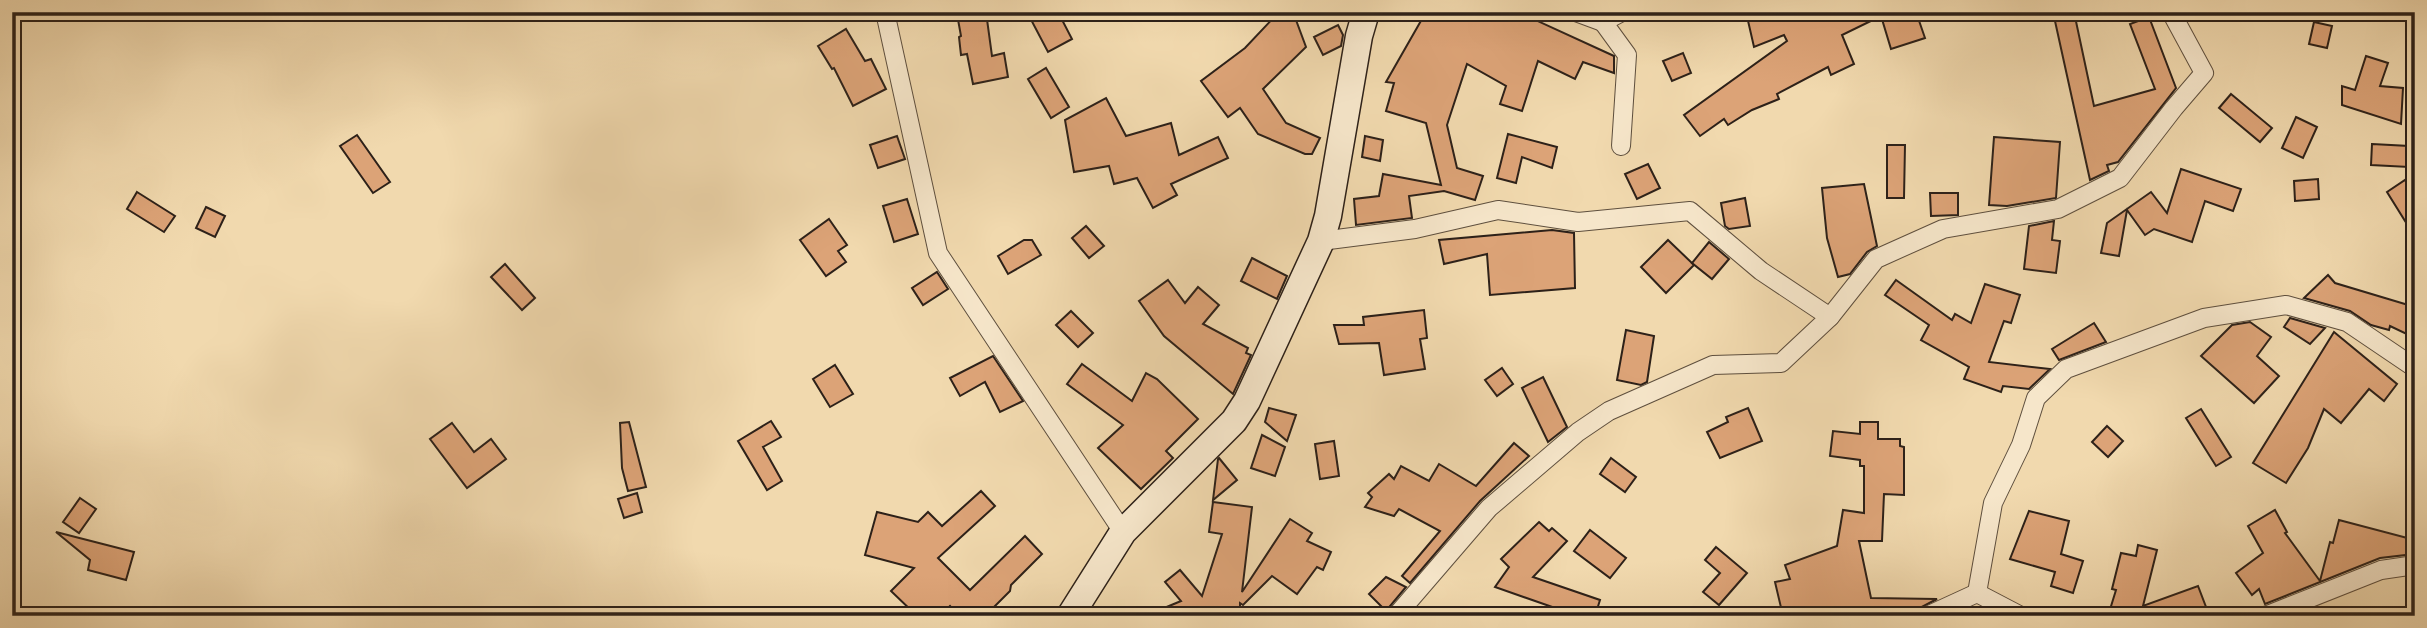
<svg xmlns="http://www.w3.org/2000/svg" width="2427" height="628" font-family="'IM FELL DW Pica',serif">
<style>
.building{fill:#dca377;stroke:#2d2119;stroke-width:2}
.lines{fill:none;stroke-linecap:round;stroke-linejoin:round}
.minor-casing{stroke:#5e4f3e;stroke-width:20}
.secondary-casing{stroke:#2d2119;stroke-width:29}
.minor{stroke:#f6e6ca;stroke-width:18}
.secondary{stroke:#f6e6ca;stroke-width:26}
</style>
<rect width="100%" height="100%" fill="#f1d9ae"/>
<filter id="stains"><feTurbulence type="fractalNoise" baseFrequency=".00286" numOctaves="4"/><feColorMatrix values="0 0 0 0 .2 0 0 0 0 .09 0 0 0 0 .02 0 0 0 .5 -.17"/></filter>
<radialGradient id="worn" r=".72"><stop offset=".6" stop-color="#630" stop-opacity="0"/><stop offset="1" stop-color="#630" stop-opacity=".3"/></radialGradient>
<!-- building -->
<g class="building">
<polygon points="967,12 986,12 992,56 1004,53 1008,77 973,84 967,54 961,55 959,37 961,36 957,14"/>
<polygon points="1027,12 1058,12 1072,39 1048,52"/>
<polygon points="1279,12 1293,12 1306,47 1263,89 1286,123 1320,138 1312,154 1305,154 1258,134 1240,108 1228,117 1201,81 1245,48"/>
<polygon points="1426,12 1518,12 1614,56 1614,73 1583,62 1575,79 1538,61 1522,111 1500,104 1506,86 1467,64 1447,125 1457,168 1483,176 1475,200 1444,191 1409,196 1412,218 1356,225 1354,199 1379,196 1383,174 1441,185 1426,123 1386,111 1394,83 1386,82"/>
<polygon points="1746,12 1916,12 1925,38 1891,49 1881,16 1842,35 1854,64 1831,75 1828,67 1777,94 1779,99 1752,110 1728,125 1724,119 1700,136 1684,115 1787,41 1784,35 1754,47"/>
<polygon points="2053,12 2074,12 2094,106 2155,89 2130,24 2149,17 2176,88 2118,162 2107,165 2109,171 2090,180"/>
<polygon points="2314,22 2332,26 2327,48 2309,44"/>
<polygon points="1338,25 1343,35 1341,46 1323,55 1314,37"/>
<polygon points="846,29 865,61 871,59 886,89 853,106 834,68 832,69 818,46"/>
<polygon points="1683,53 1691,73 1672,81 1663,61"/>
<polygon points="2366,56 2388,63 2380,86 2403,88 2401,124 2342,105 2342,86 2355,90"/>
<polygon points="1046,68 1069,107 1051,118 1028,79"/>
<polygon points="2231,94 2272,128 2260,142 2219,108"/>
<polygon points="1106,98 1126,136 1171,123 1179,155 1218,137 1228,158 1171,184 1177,195 1153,208 1137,178 1114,184 1109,166 1074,172 1065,120"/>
<polygon points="2296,117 2317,127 2303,158 2282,148"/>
<polygon points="1508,134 1557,147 1552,168 1522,157 1516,183 1497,178"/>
<polygon points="357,135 390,182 373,193 340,146"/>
<polygon points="897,136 905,159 878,168 870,145"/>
<polygon points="1365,136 1383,140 1380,161 1362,157"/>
<polygon points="1994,137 2060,142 2056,198 2007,206 1989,205"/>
<polygon points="2372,144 2409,146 2409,167 2371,165"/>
<polygon points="1887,145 1905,145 1904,198 1887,198"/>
<polygon points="1648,164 1660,188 1637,199 1625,174"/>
<polygon points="2181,169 2241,189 2233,211 2205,201 2192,242 2154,229 2145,235 2127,210 2119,256 2101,253 2107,223 2151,192 2167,213"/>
<polygon points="2318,179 2319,199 2295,201 2294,181"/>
<polygon points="2405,180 2415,196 2415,237 2387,192"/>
<polygon points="1864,184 1877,246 1867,252 1850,274 1838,277 1827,238 1822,188"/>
<polygon points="137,192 175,216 164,232 127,209"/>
<polygon points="1930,193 1958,193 1958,215 1931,216"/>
<polygon points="1745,198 1750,226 1729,229 1725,226 1721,203"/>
<polygon points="907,199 918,234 894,242 883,206"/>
<polygon points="206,207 225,216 215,237 196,228"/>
<polygon points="829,219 847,245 838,251 846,262 826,276 800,240"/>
<polygon points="2054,221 2052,240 2060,241 2056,273 2024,269 2029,226"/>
<polygon points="1086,226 1104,246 1089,258 1072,238"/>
<polygon points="1552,230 1574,233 1575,288 1490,295 1487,254 1444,264 1439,240"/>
<polygon points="1024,240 1032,240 1041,255 1008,274 998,256"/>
<polygon points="1668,240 1694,265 1666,293 1641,267"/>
<polygon points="1709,242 1729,259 1712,279 1692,263"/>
<polygon points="1252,258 1287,276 1277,299 1241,281"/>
<polygon points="505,264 535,298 522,310 491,277"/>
<polygon points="937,272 948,289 923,305 912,288"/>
<polygon points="2328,275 2335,283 2415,307 2415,338 2390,326 2389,330 2371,325 2350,311 2304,298"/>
<polygon points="1168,280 1185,303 1198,287 1219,305 1203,324 1248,348 1246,353 1251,355 1233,394 1164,336 1139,301"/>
<polygon points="1896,280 1952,320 1955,314 1971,323 1985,284 2020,295 2011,323 2004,321 1989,362 2050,369 2029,389 2003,386 2001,392 1964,379 1969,367 1921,340 1929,325 1885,295"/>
<polygon points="1424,310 1427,338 1420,339 1425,369 1384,375 1379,343 1339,344 1334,325 1364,325 1363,317"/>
<polygon points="1071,311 1093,333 1078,347 1056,325"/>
<polygon points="2290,318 2325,328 2310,344 2284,327"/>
<polygon points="2250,322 2271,337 2257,356 2279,376 2254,403 2201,356 2232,325"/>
<polygon points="2094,323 2106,342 2059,360 2052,349"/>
<polygon points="1626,330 1654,336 1647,382 1641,385 1617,380"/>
<polygon points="2334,332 2397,384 2384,401 2369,389 2341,423 2324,409 2308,448 2286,483 2253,463"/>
<polygon points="993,356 1023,401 1000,412 985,382 960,396 950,378"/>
<polygon points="1082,364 1132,401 1146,373 1157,379 1198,419 1166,451 1173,458 1141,489 1098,448 1123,425 1067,384"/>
<polygon points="835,365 853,394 830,407 813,379"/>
<polygon points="1502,368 1513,384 1497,396 1485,380"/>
<polygon points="1543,377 1567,427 1548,442 1522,388"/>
<polygon points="1269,408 1296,415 1287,441 1265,422"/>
<polygon points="1748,408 1762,441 1720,458 1707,432 1728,422 1726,417"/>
<polygon points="2201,409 2231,457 2216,466 2186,418"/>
<polygon points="771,421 781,437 763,447 782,481 767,490 738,441"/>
<polygon points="629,422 646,487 628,491 622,468 620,423"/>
<polygon points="1860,422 1878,422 1878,439 1900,439 1900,446 1904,447 1904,495 1884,494 1882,541 1859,541 1871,598 1937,599 1918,609 1895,616 1783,616 1775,582 1790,579 1785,565 1837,546 1843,510 1864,513 1864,466 1860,466 1860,460 1830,456 1833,431 1860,434"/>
<polygon points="452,423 474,452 491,439 506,459 467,488 430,439"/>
<polygon points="2107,426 2123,441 2108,457 2092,442"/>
<polygon points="1262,435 1285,447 1275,476 1251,468"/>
<polygon points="1334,441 1339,476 1320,479 1315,444"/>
<polygon points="1514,443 1529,456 1480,501 1410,583 1402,576 1440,531 1399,509 1394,516 1365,507 1372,497 1368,493 1389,474 1394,479 1401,466 1429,481 1439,464 1476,486"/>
<polygon points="1219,458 1237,480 1213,500 1218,459"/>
<polygon points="1611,458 1636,477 1625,492 1600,474"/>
<polygon points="981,491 995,506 938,558 970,590 1025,536 1042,554 1011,585 1010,591 985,616 959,616 950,606 940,616 917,616 891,591 914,568 865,555 877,512 918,522 928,512 942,526"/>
<polygon points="637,493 642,512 624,518 618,499"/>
<polygon points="80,498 96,509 79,533 63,522"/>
<polygon points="1213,502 1252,507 1242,592 1290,519 1312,533 1307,541 1331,552 1323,570 1317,567 1297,594 1272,576 1243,605 1240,603 1240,609 1232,616 1145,616 1181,601 1165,582 1180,570 1202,596 1222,534 1209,532"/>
<polygon points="2275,510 2287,532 2285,533 2320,581 2330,542 2333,543 2339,520 2415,540 2414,554 2380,558 2265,604 2259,589 2252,595 2236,573 2263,553 2248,526"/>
<polygon points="2029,511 2069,521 2061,554 2083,561 2073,593 2051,586 2055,572 2010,559"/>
<polygon points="1539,522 1549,531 1552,528 1567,541 1533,577 1600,600 1595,616 1578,616 1495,587 1509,567 1501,559"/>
<polygon points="1590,530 1626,558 1610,578 1574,551"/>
<polygon points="56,532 134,552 126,580 88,570 90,560"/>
<polygon points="2138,545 2157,550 2143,606 2198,586 2206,607 2183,616 2108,616 2116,590 2112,589 2121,553 2136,556"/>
<polygon points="1716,547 1747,573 1719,605 1703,592 1720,573 1705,560"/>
<polygon points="1386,577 1406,587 1386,611 1369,594"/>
</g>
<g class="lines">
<defs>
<g id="minor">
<polyline points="885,12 938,253 1123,532"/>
<polyline points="1576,12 1603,22 1622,12"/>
<polyline points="1603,22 1627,55 1621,146"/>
<polyline points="1321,241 1415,229 1498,210 1578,222 1690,211 1761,271 1830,317 1876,259 1943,229 2058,209 2120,178 2174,108 2204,73 2171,12"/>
<polyline points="1977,593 1993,503 2021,445 2036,398 2066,369 2204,318 2286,305 2347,322 2415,368"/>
<polyline points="1396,616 1489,508 1578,432 1609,411 1713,365 1781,363 1830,317"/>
<polyline points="1927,616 1977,593 2021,616"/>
<polyline points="2265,616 2381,570 2415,565"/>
</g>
<polyline id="secondary" points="1070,616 1123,532 1234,421 1247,401 1321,241 1328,216 1359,36 1366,12"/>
</defs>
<!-- minor casing -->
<use href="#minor" class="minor-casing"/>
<!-- secondary casing -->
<use href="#secondary" class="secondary-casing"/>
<!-- minor -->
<use href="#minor" class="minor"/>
<!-- secondary -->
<use href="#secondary" class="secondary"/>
</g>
<!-- margin -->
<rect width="2427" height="628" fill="none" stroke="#f1d9ae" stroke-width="42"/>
<rect x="14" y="14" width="2399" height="600" fill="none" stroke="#2d2119" stroke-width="3.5"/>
<rect x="21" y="21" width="2385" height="586" fill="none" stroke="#2d2119" stroke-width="2"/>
<rect width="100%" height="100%" filter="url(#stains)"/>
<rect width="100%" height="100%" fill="url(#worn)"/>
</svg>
